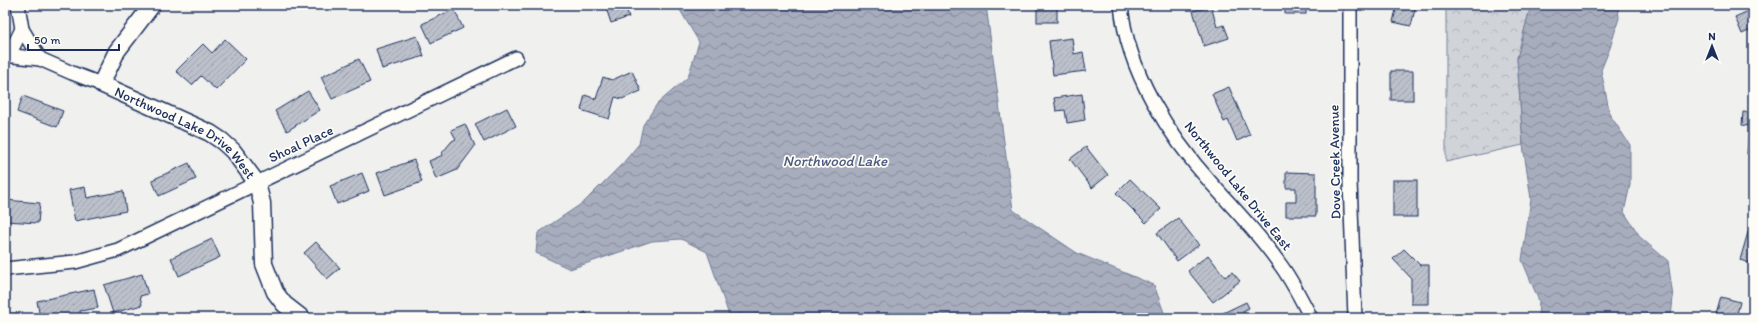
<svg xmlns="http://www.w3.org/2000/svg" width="1758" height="323" font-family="Itim,sans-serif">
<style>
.forest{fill:url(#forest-crowns);stroke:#76819b}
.water{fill:url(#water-waves);stroke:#6f7b97}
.building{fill:url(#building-hatch);stroke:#1b2f5e}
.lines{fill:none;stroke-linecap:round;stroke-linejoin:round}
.minor-casing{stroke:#1b2f5e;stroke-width:16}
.tertiary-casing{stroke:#1b2f5e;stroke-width:19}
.minor{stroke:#fdfcf7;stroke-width:13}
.tertiary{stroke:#fdfcf7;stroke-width:16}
.labels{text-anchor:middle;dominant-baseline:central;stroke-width:3.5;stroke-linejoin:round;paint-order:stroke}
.street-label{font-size:14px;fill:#1b2f5e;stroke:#fdfcf7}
.water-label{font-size:15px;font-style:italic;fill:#4c5b7f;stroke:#fdfcf7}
</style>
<defs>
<pattern id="forest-crowns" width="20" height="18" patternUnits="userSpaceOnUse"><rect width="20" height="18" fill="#d0d3d8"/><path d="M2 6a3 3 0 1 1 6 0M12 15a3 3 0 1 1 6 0" fill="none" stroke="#b2b5bc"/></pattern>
<pattern id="water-waves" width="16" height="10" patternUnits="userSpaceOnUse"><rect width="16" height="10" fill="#a7adbd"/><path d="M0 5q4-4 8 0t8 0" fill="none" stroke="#878d9d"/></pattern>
<pattern id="building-hatch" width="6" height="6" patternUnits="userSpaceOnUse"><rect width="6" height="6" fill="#bbc0ca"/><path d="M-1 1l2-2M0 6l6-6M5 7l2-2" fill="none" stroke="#a0a5b0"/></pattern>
</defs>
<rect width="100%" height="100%" fill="#f0f0ee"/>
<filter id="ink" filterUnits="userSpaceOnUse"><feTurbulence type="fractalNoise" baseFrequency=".025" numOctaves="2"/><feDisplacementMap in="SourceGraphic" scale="8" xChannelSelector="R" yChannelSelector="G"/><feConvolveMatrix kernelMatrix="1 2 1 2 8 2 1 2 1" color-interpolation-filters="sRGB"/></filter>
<g filter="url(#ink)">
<!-- forest -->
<polygon class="forest" points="1446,5 1531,5 1517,58 1523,145 1446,162"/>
<!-- water -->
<g class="water">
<polygon points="677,5 986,5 1013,210 1077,253 1154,285 1166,318 730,318 707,252 681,239 652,241 570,269 536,253 538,233 584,202 623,163 639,144 643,125 657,104 688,77 699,42"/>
<polygon points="1531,5 1618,5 1619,18 1610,48 1601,70 1610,115 1630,145 1630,185 1624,212 1641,238 1668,261 1673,297 1671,318 1538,318 1539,301 1522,260 1531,199 1523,145 1517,58"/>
</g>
<!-- building -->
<g class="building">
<polygon points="605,5 625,5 629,17 611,23"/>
<rect x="1037" y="5" width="20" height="17"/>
<rect x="1285" y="5" width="21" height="9"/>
<polygon points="1397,5 1416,5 1411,26 1393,22"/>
<polygon points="1211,6 1217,27 1224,25 1229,38 1204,46 1193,11"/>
<polygon points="454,9 463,28 431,43 422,24"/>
<polygon points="1753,9 1753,29 1742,34 1735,17"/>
<polygon points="417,36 424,56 382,69 376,49"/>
<polygon points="1072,38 1074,54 1083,52 1086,71 1053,75 1049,41"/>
<polygon points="225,39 246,59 216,90 201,76 192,85 176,71 203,44 212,53"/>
<polygon points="359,59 370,82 332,99 321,77"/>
<polygon points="632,71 641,91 622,99 615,97 609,119 581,110 585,95 596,99 603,77 612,80"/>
<rect x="1391" y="71" width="22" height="29"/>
<polygon points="1229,87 1250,135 1237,141 1228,120 1224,122 1212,94"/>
<polygon points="308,91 320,110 287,131 275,111"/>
<polygon points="1082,94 1085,120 1067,123 1065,110 1056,111 1054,98"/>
<polygon points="5,95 8,96 5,111"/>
<polygon points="23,96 63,111 57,127 17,112"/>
<polygon points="507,108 516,126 484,142 475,124"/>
<polygon points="1743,112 1753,113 1753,154 1747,154 1749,126 1742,125"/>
<polygon points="465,124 475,146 457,170 436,179 429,161 443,155 442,153 452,141 456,139 451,130"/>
<polygon points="1086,147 1108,175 1092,188 1070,159"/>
<polygon points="414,160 422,182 385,195 377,173"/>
<polygon points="189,163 196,179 159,196 152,180"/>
<polygon points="1286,172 1316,173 1316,216 1286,216 1286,202 1296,202 1296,188 1286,188"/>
<polygon points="362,173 369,191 337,204 330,186"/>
<polygon points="1130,179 1161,209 1146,223 1116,193"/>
<rect x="1393" y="180" width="24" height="37"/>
<polygon points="85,187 87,198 123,191 126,211 75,221 69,190"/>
<polygon points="5,200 40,203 38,223 5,221"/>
<polygon points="1753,215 1753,264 1740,260"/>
<polygon points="1178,218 1199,245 1177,261 1157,233"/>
<polygon points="212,239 220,257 179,276 171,258"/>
<polygon points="316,242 340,268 327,279 304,253"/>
<polygon points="1404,249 1420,265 1429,265 1429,304 1411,304 1411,278 1393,259"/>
<polygon points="1208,255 1225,277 1232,272 1240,281 1213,302 1188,271"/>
<polygon points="142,274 148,294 140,296 142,305 113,313 104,285"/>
<polygon points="94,289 98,308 80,311 81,318 65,318 65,316 54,318 40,318 37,301"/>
<polygon points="1721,297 1740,302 1736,318 1715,318"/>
<polygon points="1246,302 1249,308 1243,311 1246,318 1221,318 1219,315"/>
<polygon points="585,312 591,318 578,318"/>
<polygon points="18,313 18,318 5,318 5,314"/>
</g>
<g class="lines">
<defs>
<g id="minor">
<polyline points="18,5 22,29 40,59"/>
<path d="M1121 5C1127 71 1169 136 1212 184 1235 210 1259 234 1279 263 1292 280 1301 299 1311 318"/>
<polyline points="1350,5 1350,181 1355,318"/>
<polyline points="5,55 40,59 72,73 101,84"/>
<polyline points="9,55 22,29"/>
<polyline points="5,269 75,262 118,250 516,58"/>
</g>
<g id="tertiary">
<path id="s1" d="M152 5 117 51 101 84 210 133 222 141 233 151 257 183 262 203 264 264 275 292 284 304 302 318"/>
</g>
</defs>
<!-- minor casing -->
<use href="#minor" class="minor-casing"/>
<!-- tertiary casing -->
<use href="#tertiary" class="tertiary-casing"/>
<!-- minor -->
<use href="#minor" class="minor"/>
<!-- tertiary -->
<use href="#tertiary" class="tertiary"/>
</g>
</g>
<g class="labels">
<!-- street labels -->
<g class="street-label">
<text stroke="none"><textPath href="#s1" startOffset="193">Northwood Lake Drive West</textPath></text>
<text transform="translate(301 144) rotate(-25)">Shoal Place</text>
<text transform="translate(1335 162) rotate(-91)">Dove Creek Avenue</text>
<text transform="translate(1238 186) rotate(51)">Northwood Lake Drive East</text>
</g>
<!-- water labels -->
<g class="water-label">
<text x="835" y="161">Northwood Lake</text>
</g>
</g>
<!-- margin -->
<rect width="1758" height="323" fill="none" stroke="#fdfcf7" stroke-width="20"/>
<rect x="10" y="10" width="1738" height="303" fill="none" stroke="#1b2f5e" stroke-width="1.5" filter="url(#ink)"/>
<!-- north arrow -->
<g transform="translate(1712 46)" stroke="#fdfcf7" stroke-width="3" paint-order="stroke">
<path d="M0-3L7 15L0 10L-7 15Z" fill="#1b2f5e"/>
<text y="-6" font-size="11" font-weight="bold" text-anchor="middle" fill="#1b2f5e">N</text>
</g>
<!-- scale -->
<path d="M28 44v6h91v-6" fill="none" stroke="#1b2f5e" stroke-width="2"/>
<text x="34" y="44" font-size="12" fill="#1b2f5e" stroke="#fdfcf7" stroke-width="3" paint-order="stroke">50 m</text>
</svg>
